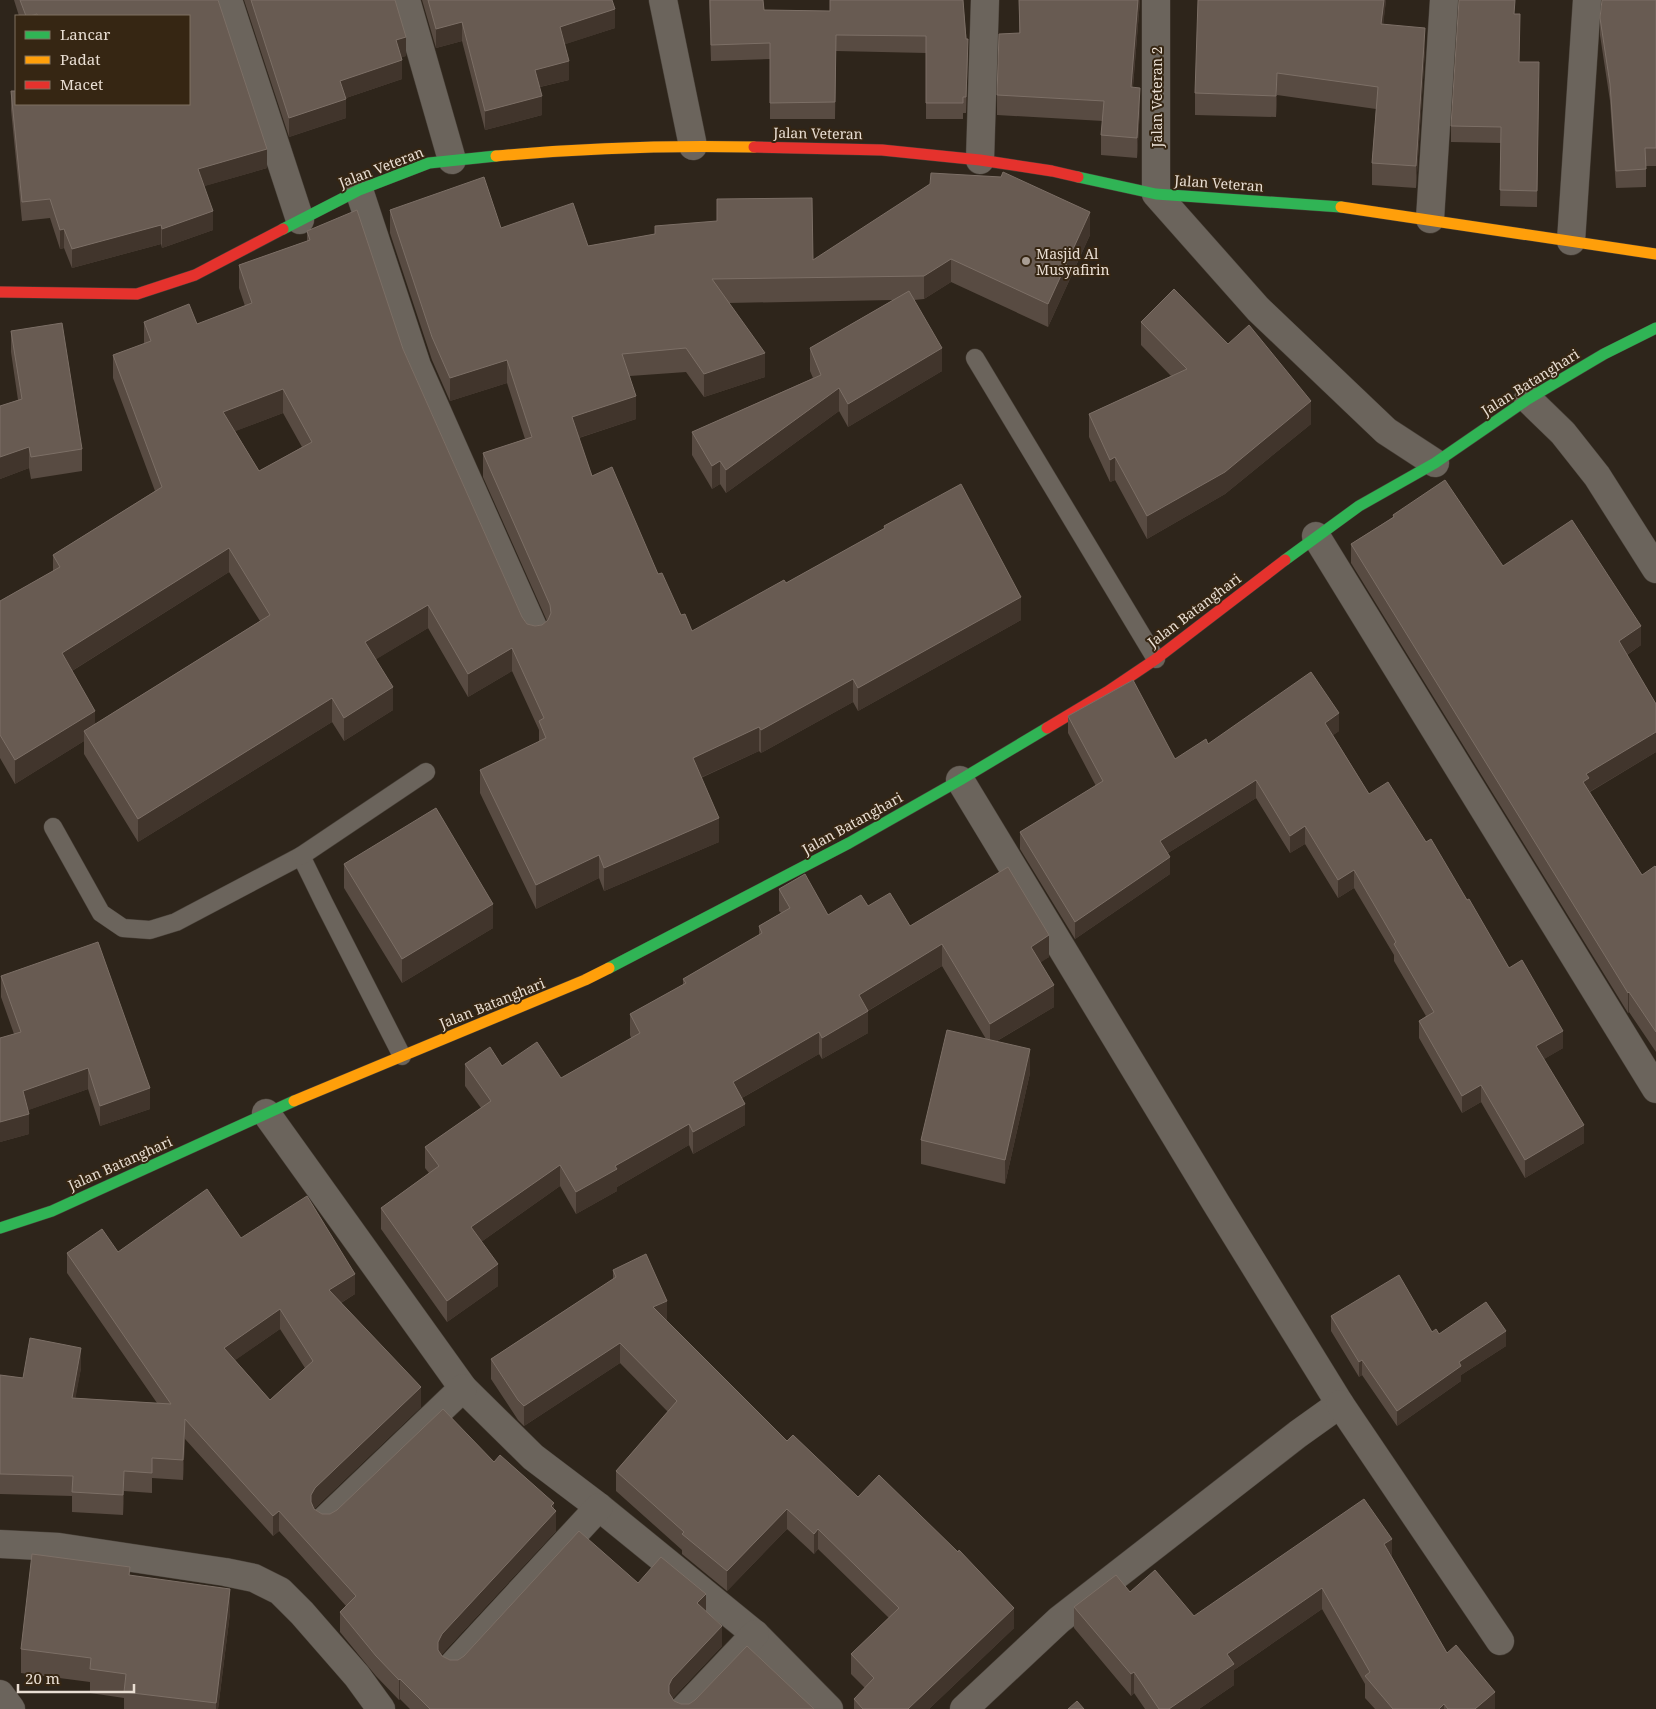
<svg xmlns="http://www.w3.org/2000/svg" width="1656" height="1709" font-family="'Noto Serif',serif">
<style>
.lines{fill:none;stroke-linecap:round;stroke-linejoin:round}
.lane-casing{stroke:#484038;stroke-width:19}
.street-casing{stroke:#484038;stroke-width:29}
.fast-casing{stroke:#484038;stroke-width:12}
.slow-casing{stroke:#484038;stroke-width:12}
.jam-casing{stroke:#484038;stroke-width:12}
.lane{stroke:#6b645c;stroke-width:18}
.street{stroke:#6b645c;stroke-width:28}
.fast{stroke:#30b455;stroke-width:11}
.slow{stroke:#ff9f0a;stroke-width:11}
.jam{stroke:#e5322d;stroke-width:11}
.wall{fill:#584b42;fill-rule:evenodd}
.shaded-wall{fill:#41352c}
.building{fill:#685b52;stroke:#7c6f66;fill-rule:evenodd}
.poi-dot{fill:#a89d93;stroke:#362613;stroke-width:2}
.labels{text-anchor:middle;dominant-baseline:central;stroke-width:4;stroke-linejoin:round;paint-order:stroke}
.street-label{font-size:14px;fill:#e9ded3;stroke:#362613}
.poi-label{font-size:14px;fill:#e9ded3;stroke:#362613;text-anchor:start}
</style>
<rect width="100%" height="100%" fill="#2e251b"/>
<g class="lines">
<defs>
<g id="lane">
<polyline points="975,358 1156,659"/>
<polyline points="53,827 101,913 123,928 150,930 176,922 301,856 324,903 402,1056"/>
<polyline points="301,856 426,772"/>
</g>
<g id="street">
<polyline points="228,0 300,220"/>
<polyline points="406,0 452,160"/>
<polyline points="663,0 693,146"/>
<polyline points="1156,0 1156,194 1258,309 1386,431 1435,463"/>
<polyline points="980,160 985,0"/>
<polyline points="359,190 417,366 536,634"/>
<polyline points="1430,219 1444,0"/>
<polyline points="1571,241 1587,0"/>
<polyline points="1528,399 1563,433 1597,476 1656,569"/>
<polyline points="1316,536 1656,1089"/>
<polyline points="960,780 1216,1203 1340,1404 1298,1434 1059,1620 964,1709"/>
<polyline points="266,1113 463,1388 533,1457 599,1507 755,1634 829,1709"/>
<polyline points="1340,1404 1500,1641"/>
<polyline points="326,1519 463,1388"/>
<polyline points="0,1544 59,1547 225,1572 254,1578 280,1591 302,1613 357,1676 381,1709"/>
<polyline points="453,1665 599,1507"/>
<polyline points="0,1694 11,1709"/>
<polyline points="684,1709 755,1634"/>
</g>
<g id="fast">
<polyline points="1078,177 1156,194 1341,207"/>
<polyline points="283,229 359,190 429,163 496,156"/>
<polyline points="1285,560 1359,506 1435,463 1528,399 1604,354 1656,328"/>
<polyline points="609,968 849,843 960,780 1047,728"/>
<polyline points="0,1228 52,1211 294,1101"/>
</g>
<g id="slow">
<path d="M496 156C582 148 669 145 754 147"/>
<polyline points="1341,207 1656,254"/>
<polyline points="294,1101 585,980 609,968"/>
</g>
<g id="jam">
<polyline points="754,147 882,150 980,160 1052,171 1078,177"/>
<polyline points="0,292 137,294 195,275 283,229"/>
<polyline points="1047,728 1107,692 1156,659 1285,560"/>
</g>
</defs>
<!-- lane casing -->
<use href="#lane" class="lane-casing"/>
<!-- street casing -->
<use href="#street" class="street-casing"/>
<!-- fast casing -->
<use href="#fast" class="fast-casing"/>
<!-- slow casing -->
<use href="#slow" class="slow-casing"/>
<!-- jam casing -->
<use href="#jam" class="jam-casing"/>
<!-- lane -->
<use href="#lane" class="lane"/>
<!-- street -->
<use href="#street" class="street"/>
<!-- fast -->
<use href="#fast" class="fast"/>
<!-- slow -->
<use href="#slow" class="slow"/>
<!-- jam -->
<use href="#jam" class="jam"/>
</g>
<!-- wall -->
<g class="wall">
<polygon points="14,0 218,0 267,168 204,186 213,230 162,248 161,244 72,268 64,248 60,249 50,218 22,221 11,110 11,91 189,104 189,16 19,16"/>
<polygon points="244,0 395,0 406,56 401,57 402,79 346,98 346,118 289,137"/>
<polygon points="422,0 612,0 615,28 565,44 569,80 540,87 542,115 485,130 462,41 436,48"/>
<polygon points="709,0 763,0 764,10 830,11 963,0 968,55 966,113 963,113 963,119 926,119 926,53 836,51 835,119 770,119 770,59 711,61"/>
<polygon points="1019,0 1140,0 1133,87 1140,108 1137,158 1101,155 1101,135 1103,121 997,115 997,95 1019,33"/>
<polygon points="1386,0 1383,24 1425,49 1416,188 1372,185 1372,163 1376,109 1277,95 1276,117 1195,115 1195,93"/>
<polygon points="1656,0 1656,166 1646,166 1646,187 1616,188 1610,101 1600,35 1600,18"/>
<polygon points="1515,14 1519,62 1539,78 1537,207 1500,206 1501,143 1451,142 1451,126"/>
<path d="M390 210 501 228 588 246 655 234V226L813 260 1090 235 1048 327 951 282 924 299 914 300 942 371 848 427 839 411 726 493 720 484 712 489 692 455V432L813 378 810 371V348L893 300 728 303 765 377 704 397 686 372 630 376 636 419 579 438 592 476 658 574 681 615 692 631 786 583 884 529V526L1021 620 858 711 853 702 761 753 759 751 701 778 719 842 604 891 599 878 536 909 480 793V770L539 742V730L512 671 468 697 428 628 376 659 393 710 344 741 332 722 138 842 84 754V741L15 784 0 758V601L53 571V555L155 491 113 378V355L144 344V322L197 324 245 306 239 288V265L307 241V231L403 349 522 617 527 624 535 626 542 625 547 621 483 477V453L525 439 507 383 450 401 432 360 390 233ZM283 413 302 447 259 471 235 431ZM229 572 260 621 95 724 72 671Z"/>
<polygon points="1141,322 1228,344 1311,424 1225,494 1147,539 1115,480 1110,482 1089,437 1089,414 1171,376 1141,345"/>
<polygon points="11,331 82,449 82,471 31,479 29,468 0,479 0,406 18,400 11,352"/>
<polygon points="1393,515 1503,566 1641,645 1627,655 1656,704 1656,752 1590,792 1642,875 1656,867 1656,1052 1629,1012 1628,1013 1351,563 1351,544 1393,517"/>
<polygon points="1068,716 1175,759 1208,744 1339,731 1333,735 1369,794 1426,842 1467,900 1509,968 1563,1048 1544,1059 1584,1143 1525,1178 1481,1102 1462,1113 1419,1038 1419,1021 1426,1016 1394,961 1394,955 1354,888 1338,898 1305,844 1290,853 1256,798 1168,853 1170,874 1075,939 1020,849 1020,832 1096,786 1068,733"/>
<polygon points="344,864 493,928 402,983 344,888"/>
<polygon points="779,889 828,915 868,906 910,926 1049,957 1040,962 1054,1007 997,1041 1030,1073 1005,1184 921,1164 921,1140 986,1039 942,966 868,1011 868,1033 822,1059 819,1054 742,1098 745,1125 693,1154 689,1145 617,1187 617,1191 576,1214 560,1186 481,1242 498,1286 447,1322 381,1229 381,1208 429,1173 425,1168 425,1147 481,1108 465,1086 465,1064 502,1066 561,1078 631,1038 630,1035 630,1014 683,985 683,979 759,935 759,926 781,913 779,911"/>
<polygon points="1,976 150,1109 100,1126 88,1089 28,1110 29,1134 0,1142 0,1038 14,1034 1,997"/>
<path d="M241 1238 355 1294 341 1303 421 1407 315 1508 314 1509 322 1514H330L494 1462 554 1509 556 1531 442 1654V1656L450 1660H458L638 1583 706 1611 722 1646 672 1699 674 1701 681 1704 814 1709H410L400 1699 399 1700 376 1676 340 1632V1612L346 1606 279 1531 273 1536 185 1439 183 1480 152 1478V1493L124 1491 123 1515 72 1512V1496L0 1494V1375L23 1378 81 1368 75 1398 157 1403 67 1273V1253L118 1252ZM280 1329 305 1368 270 1400 235 1360Z"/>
<polygon points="613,1270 667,1321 787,1441 858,1497 1014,1628 929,1709 854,1709 854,1699 865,1688 851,1674 851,1654 889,1618 818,1549 814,1554 787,1529 727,1591 682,1554 682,1550 616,1491 616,1471 668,1412 620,1363 524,1426 518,1420 491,1379 491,1359 613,1279"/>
<polygon points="1331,1316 1432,1332 1439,1334 1506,1346 1461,1375 1461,1381 1397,1426 1362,1375 1359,1377 1331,1331"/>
<polygon points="1392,1557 1447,1653 1495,1709 1375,1709 1365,1698 1365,1684 1322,1609 1234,1670 1234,1685 1199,1709 1145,1709 1134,1693 1131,1696 1074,1628 1074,1607 1130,1592 1194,1616"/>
<polygon points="130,1575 230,1613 218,1709 124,1709 124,1698 90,1693 90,1682 21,1673 21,1649"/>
</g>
<!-- shaded-wall -->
<g class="shaded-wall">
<polygon points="1138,0 1140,0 1131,107 1131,87"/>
<polygon points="1384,0 1386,0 1381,46 1381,24"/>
<polygon points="615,9 615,28 560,46 560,27"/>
<polygon points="462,22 462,41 436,48 436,29"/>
<polygon points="1425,28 1425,49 1416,188 1416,166"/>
<polygon points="406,37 406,56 396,59 396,40"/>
<polygon points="968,39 968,55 966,113 966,97"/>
<polygon points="402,60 402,79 340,100 340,81"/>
<polygon points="569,61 569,80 535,88 535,70"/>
<polygon points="1277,73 1277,95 1276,117 1276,96"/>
<polygon points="1140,88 1140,108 1137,158 1137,138"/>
<polygon points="542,96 542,115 485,130 485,111"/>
<polygon points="346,99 346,118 289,137 289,118"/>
<polygon points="267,149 267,168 198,188 198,169"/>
<polygon points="213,211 213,230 162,248 162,229"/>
<polygon points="1090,212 1090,235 1048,327 1048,304"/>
<polygon points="161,225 161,244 72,268 72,249"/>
<polygon points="64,229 64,248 60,249 60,230"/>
<polygon points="951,259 951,282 924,299 924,276"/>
<polygon points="942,348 942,371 848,427 848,404"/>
<polygon points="765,353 765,377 704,397 704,374"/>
<polygon points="507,360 507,383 450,401 450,378"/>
<polygon points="839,388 839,411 726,493 726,470"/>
<polygon points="283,389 283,413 223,436 223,412"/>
<polygon points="636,396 636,419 572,440 572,417"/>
<polygon points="1311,401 1311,424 1225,494 1147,539 1147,516"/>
<polygon points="29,447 29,468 0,479 0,457"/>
<polygon points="1115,457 1115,480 1110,482 1110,460"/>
<polygon points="720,461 720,484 712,489 712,466"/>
<polygon points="229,548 229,572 62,677 62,653"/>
<polygon points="1021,597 1021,620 858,711 858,688"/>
<polygon points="428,605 428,628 365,666 365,642"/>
<polygon points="1641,626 1641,645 1619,660 1619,641"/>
<polygon points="512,648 512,671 468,697 468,674"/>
<polygon points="853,679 853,702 761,753 761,730"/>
<polygon points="393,687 393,710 344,741 344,718"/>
<polygon points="332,698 332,722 138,842 138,819"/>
<polygon points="95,711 95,735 84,731 84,741 15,784 15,760"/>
<polygon points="1339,713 1339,731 1325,741 1325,723"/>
<polygon points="759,727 759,751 693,781 693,758"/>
<polygon points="1656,732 1656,752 1589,792 1583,782 1586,774"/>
<polygon points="1256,780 1256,798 1160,858 1160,841"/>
<polygon points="719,818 719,842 604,891 604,868"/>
<polygon points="1305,826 1305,844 1290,853 1290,836"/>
<polygon points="599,855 599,878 536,909 536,885"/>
<polygon points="1170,857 1170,874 1075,939 1075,922"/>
<polygon points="1354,870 1354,888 1338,898 1338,880"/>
<polygon points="493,904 493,928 402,983 402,959"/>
<polygon points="1049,935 1049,957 1031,969 1031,947"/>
<polygon points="942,944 942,966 859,1016 859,995"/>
<polygon points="1054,985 1054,1007 990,1045 990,1024"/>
<polygon points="1629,992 1629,1012 1628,1013 1628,993"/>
<polygon points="868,1011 868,1033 822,1059 822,1038"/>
<polygon points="1563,1031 1563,1048 1536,1064 1536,1046"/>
<polygon points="819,1032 819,1054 733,1103 733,1082"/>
<polygon points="1030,1049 1030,1073 1005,1184 1005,1160"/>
<polygon points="88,1068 88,1089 23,1112 23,1091"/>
<polygon points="1481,1085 1481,1102 1462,1113 1462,1096"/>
<polygon points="150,1088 150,1109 100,1126 100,1106"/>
<polygon points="745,1104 745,1125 693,1154 693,1132"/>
<polygon points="29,1114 29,1134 0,1142 0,1122"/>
<polygon points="689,1124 689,1145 617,1187 617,1191 576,1214 576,1192 615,1166"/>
<polygon points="1584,1125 1584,1143 1525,1178 1525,1160"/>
<polygon points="560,1165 560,1186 471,1249 471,1227"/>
<polygon points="498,1264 498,1286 447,1322 447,1301"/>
<polygon points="355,1274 355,1294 329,1310 329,1290"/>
<polygon points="667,1301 667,1321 653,1307"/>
<polygon points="280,1309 280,1329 224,1368 224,1348"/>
<polygon points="1506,1331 1506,1346 1461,1375 1461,1381 1397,1426 1397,1411 1459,1362"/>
<polygon points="620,1343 620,1363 524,1426 524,1406"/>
<polygon points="81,1348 81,1368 72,1418 72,1398"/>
<polygon points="1362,1360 1362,1375 1359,1377 1359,1362"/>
<polygon points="421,1387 421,1407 315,1508 311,1515 311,1495 315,1488"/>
<polygon points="185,1419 185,1439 183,1480 183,1460"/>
<polygon points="124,1471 124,1491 123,1515 123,1495"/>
<polygon points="554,1503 554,1513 556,1511 556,1531 442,1654 438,1662 438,1642 442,1634"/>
<polygon points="787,1509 787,1529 727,1591 727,1571"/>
<polygon points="279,1511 279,1531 273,1536 273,1516"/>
<polygon points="818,1529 818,1549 814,1554 814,1534"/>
<polygon points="1392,1539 1392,1560 1384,1544"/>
<polygon points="1322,1588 1322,1609 1234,1670 1234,1685 1199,1709 1169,1709 1227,1654"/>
<polygon points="230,1589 230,1613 218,1709 216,1709 216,1703"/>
<polygon points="706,1594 706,1614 697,1603"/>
<polygon points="1014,1608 1014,1628 929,1709 908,1709"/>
<polygon points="722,1626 722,1646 672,1699 669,1705 669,1685 672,1679"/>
<polygon points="1134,1672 1134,1693 1131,1696 1131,1674"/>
<polygon points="400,1679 400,1699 399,1700 399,1680"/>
<polygon points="1495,1692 1495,1709 1475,1709"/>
<polygon points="1444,1704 1444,1709 1439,1709"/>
</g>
<!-- building -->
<g class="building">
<polygon points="20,0 218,0 267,149 198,169 213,211 162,229 161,225 72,249 64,229 60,230 50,199 22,202 11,91 16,91 16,104 189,104 189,16 38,16 37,14 30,16 26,16"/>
<polygon points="251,0 395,0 406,37 396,40 402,60 340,81 346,99 289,118"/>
<polygon points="428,0 612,0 615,9 560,27 569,61 535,70 542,96 485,111 462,22 436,29"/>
<polygon points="710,0 763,0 764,10 830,11 830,0 963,0 966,39 968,39 966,97 963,97 963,103 926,103 926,36 836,35 835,102 770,103 770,43 711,45"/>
<polygon points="1019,0 1138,0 1131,87 1140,88 1137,138 1101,135 1104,101 997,95 999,34 1020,33"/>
<polygon points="1198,0 1384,0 1381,24 1425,28 1416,166 1372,163 1378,87 1277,73 1276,96 1195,93"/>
<polygon points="1459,0 1515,0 1514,14 1520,14 1519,62 1539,62 1537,191 1500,190 1501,127 1451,126"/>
<polygon points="1602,0 1656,0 1656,148 1645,148 1646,169 1616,171 1610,84 1600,18"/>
<path d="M1003 172 1090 212 1048 304 951 259 924 276 712 279 765 353 704 374 686 348 622 354 636 396 572 417 592 476 612 467 658 574 662 573 681 615 685 614 692 631 784 580 786 583 885 528 884 526 961 484 1021 597 858 688 853 679 761 730 759 727 693 758 719 818 604 868 599 855 536 885 480 770 546 738 539 721 544 718 512 648 468 674 428 605 365 642 393 687 344 718 332 698 138 819 84 731 270 615 229 548 62 653 95 711 15 760 0 735V601L60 567 53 555 162 487 113 355 151 341 144 322 189 304 197 324 252 303 239 265 310 240 307 231 357 210 403 349 522 617 527 624 535 626 542 625 548 620 551 613 550 605 483 453 532 437 507 360 450 378 432 337 390 210 484 177 501 228 573 203 588 246 655 234V226L717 221V199L812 198 813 260 930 184 931 173 1001 177ZM283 389 312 442 259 471 223 412Z"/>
<polygon points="1174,289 1228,344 1249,325 1311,401 1225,472 1147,516 1115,457 1110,460 1089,414 1187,369 1141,322"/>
<polygon points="909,291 942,348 848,404 839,388 726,470 720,461 712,466 692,432 821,375 810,348"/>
<polygon points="62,323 82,449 31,457 29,447 0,457 0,406 22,399 11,331"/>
<polygon points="1445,480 1503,566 1572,520 1641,626 1619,641 1656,704 1656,732 1586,774 1589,778 1583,782 1642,875 1655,866 1656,867 1656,1032 1629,992 1628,993 1351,544 1394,517 1393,515"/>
<polygon points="1311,672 1339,713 1325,723 1369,794 1388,782 1426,842 1431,839 1467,900 1469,899 1509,968 1522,960 1563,1031 1536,1046 1584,1125 1525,1160 1481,1085 1462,1096 1419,1021 1434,1012 1394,944 1396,942 1354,870 1338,880 1305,826 1290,836 1256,780 1160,841 1170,857 1075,922 1020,832 1103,781 1068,716 1133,680 1175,759 1206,739 1208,744"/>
<polygon points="436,808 493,904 402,959 344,864"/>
<polygon points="1008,867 1049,935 1031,947 1054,985 990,1024 942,944 859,995 868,1011 822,1038 819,1032 733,1082 745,1104 693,1132 689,1124 615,1166 617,1169 576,1192 560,1165 471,1227 498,1264 447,1301 381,1208 439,1166 425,1147 491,1101 465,1064 490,1047 502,1066 537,1042 561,1078 640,1033 630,1014 686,983 683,979 762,933 759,926 790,908 779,889 805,874 828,915 861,895 868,906 890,893 910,926"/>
<polygon points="98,942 150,1088 100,1106 88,1068 23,1091 29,1114 0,1122 0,1038 21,1032 1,976"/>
<polygon points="947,1030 1030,1049 1005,1160 921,1140"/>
<path d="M207 1189 241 1238 307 1196 355 1274 329 1290 421 1387 315 1488 311 1495V1502L314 1509 322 1514H330L337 1510 443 1409 494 1462 500 1455 554 1503 551 1506 556 1511 442 1634 438 1642V1650L442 1656 450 1660H458L464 1656 579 1531 638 1583 661 1557 706 1594 697 1603 722 1626 672 1679 669 1685V1693L674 1701 681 1704H689L695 1700 747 1646 814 1709H430L400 1679 399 1680 376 1656 340 1612 356 1596 279 1511 273 1516 185 1419 183 1460 152 1458V1473L124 1471 123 1495 72 1492 73 1476 0 1474V1375L23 1378 30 1338 81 1348 72 1398 171 1404 67 1253 102 1229 118 1252ZM280 1309 313 1361 270 1400 224 1348Z"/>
<polygon points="646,1254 667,1301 653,1307 787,1441 793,1435 858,1497 879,1475 958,1552 959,1550 1014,1608 908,1709 863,1709 854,1699 874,1678 851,1654 899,1608 818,1529 814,1534 787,1509 727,1571 682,1534 684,1532 616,1471 677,1401 620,1343 524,1406 518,1400 491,1359 616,1277 613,1270"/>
<polygon points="1399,1275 1432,1332 1436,1329 1439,1334 1486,1302 1506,1331 1459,1362 1461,1366 1397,1411 1362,1360 1359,1362 1331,1316"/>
<polygon points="1364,1499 1392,1539 1384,1544 1447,1653 1456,1645 1495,1692 1475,1709 1448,1709 1444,1704 1439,1709 1393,1709 1365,1676 1370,1672 1322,1588 1227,1654 1234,1664 1169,1709 1159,1709 1134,1672 1131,1674 1074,1607 1116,1575 1130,1592 1155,1570 1194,1616"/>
<polygon points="32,1554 130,1567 129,1575 230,1589 216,1703 124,1692 126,1674 90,1669 91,1658 21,1649"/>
<polygon points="1077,1701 1084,1709 1068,1709"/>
</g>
<!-- markers -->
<circle class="poi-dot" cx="1026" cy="261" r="5"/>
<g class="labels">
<!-- street labels -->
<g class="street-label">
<text transform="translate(1156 97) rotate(-90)">Jalan Veteran 2</text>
<text transform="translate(818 133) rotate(1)">Jalan Veteran</text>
<text transform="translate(381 167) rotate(-21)">Jalan Veteran</text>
<text transform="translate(1219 183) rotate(4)">Jalan Veteran</text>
<text transform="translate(1530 382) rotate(-32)">Jalan Batanghari</text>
<text transform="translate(1194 610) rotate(-37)">Jalan Batanghari</text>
<text transform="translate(852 823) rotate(-29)">Jalan Batanghari</text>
<text transform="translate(492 1003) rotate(-22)">Jalan Batanghari</text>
<text transform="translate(120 1163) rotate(-24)">Jalan Batanghari</text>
</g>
<!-- poi labels -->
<g class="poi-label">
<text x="1036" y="253">Masjid Al<tspan x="1036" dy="16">Musyafirin</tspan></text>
</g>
</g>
<!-- legend -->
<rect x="15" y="15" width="175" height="90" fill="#362613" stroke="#7e7060"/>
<rect x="25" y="31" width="25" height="8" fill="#30b455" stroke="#7e7060"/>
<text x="60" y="40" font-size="15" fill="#e9ded3">Lancar</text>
<rect x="25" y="56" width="25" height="8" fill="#ff9f0a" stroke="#7e7060"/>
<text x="60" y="65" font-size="15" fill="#e9ded3">Padat</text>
<rect x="25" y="81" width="25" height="8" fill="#e5322d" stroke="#7e7060"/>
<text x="60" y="90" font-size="15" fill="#e9ded3">Macet</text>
<!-- scale -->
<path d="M18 1684v8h116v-8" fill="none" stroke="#e9ded3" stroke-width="2.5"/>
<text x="25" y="1684" font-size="15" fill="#e9ded3" stroke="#362613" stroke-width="4" paint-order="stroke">20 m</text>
</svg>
